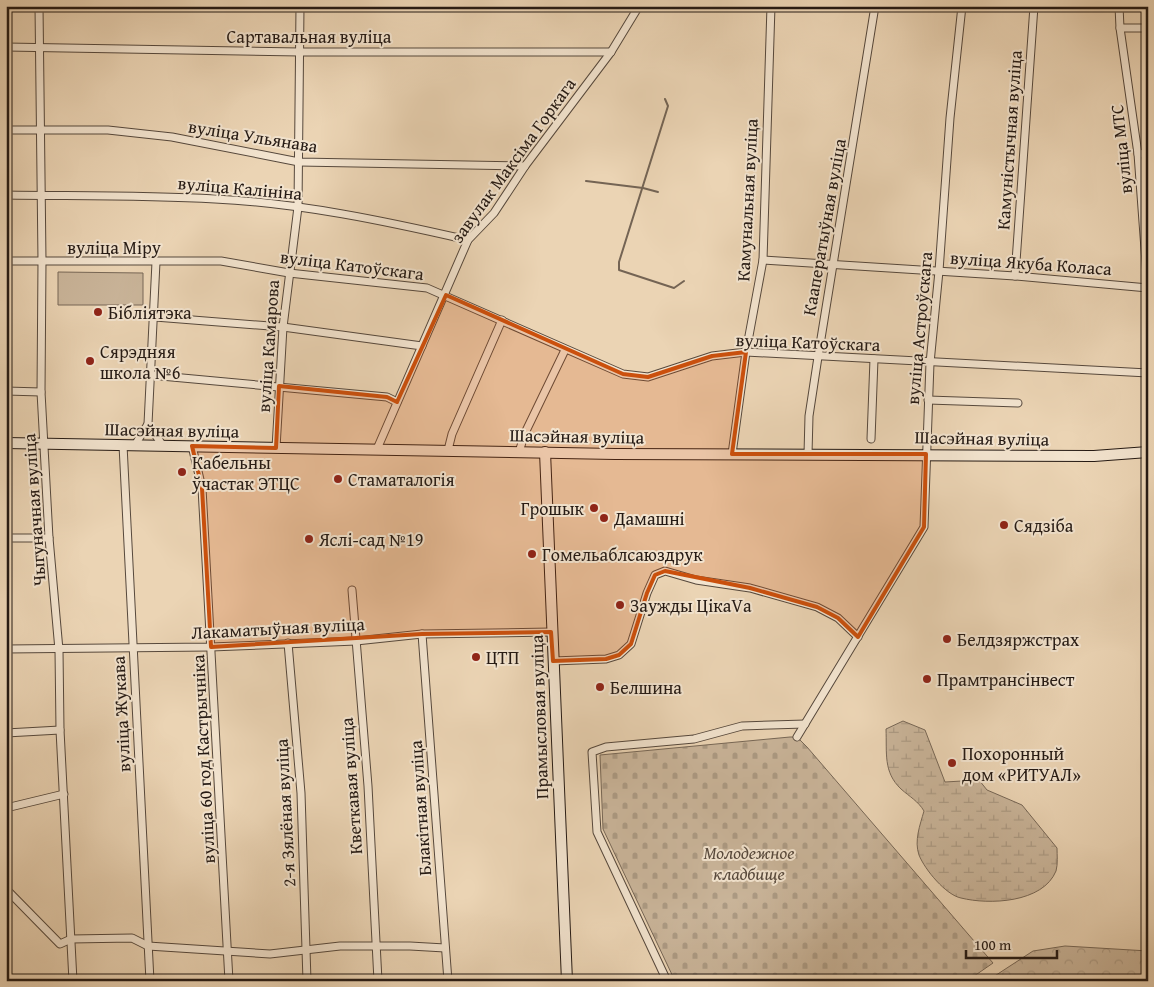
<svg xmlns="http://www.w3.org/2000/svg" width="1154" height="987" font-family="'Gentium Book Plus',serif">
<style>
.forest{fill:url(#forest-crowns);stroke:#776756}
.wetland{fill:url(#wetland-marsh);stroke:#776756}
.cemetery{fill:url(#cemetery-stones);stroke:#776756}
.pitch{fill:#c9b499;stroke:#776756}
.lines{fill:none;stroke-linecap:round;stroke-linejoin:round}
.stream{stroke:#746454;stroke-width:2}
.street-casing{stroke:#56483c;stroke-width:9}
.secondary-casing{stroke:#251a14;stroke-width:12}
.street{stroke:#f2e3ce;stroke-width:7}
.secondary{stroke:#f2e3ce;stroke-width:10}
.marked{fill:#cb500d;fill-opacity:0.2;stroke:#cb500d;stroke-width:4;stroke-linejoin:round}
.poi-dot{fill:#8f2418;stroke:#f2e3ce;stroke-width:2}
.labels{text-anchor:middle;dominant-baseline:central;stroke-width:4;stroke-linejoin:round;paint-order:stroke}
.street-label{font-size:18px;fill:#251a14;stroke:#f2e3ce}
.poi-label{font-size:18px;fill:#251a14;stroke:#f2e3ce;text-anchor:start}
.park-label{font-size:18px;font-style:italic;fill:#56483c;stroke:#f2e3ce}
</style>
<defs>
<pattern id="forest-crowns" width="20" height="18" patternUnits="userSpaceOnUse" patternTransform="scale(1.25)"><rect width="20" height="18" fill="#c9b499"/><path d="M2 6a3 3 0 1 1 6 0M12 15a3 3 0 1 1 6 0" fill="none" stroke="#ac9a83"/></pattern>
<pattern id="wetland-marsh" width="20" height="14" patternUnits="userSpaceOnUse" patternTransform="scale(1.25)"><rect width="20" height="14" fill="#c9b499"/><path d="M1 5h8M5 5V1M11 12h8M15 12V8" fill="none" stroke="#ac9a83"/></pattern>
<pattern id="cemetery-stones" width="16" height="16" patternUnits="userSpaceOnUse" patternTransform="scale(1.25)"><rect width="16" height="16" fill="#c9b499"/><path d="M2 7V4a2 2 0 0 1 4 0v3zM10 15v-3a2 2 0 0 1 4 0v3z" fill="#ac9a83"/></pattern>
</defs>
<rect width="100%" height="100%" fill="#ebd4b4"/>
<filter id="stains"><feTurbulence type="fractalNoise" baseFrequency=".004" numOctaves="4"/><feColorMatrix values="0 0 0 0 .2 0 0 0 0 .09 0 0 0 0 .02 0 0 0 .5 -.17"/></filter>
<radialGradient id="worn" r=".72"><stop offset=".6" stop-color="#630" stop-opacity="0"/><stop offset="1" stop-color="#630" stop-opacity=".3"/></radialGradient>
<!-- forest -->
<polygon class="forest" points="1065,946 1148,951 1148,981 987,981 1033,951"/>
<!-- wetland -->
<path class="wetland" d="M903 721 925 730 945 782 979 780 987 790 1022 805 1057 848C1057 855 1058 864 1056 871 1043 903 989 905 961 898 946 895 925 870 919 855 914 841 920 825 924 811 918 801 910 797 901 789 883 772 887 753 886 729Z"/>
<!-- cemetery -->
<polygon class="cemetery" points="790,737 797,737 807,747 993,963 967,981 675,981 603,829 600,755"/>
<!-- pitch -->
<polygon class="pitch" points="58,272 143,273 143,305 58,305"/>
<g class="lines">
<!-- stream -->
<g class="stream">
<polyline points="665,99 668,106 619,262 619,270 674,288 684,281"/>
<polyline points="586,181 643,188 658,192"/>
</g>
<defs>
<g id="street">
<polyline points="39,6 42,261 41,392 49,538 59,650 60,730 73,981"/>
<polyline points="1119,6 1120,28 1138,154 1148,290"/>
<polyline points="1120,28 1148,28"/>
<polyline points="6,47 300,52 611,52"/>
<polyline points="6,130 108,130 172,137 299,162 525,166"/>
<polyline points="1138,154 1148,153"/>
<path d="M6 195C76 196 145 195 215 199 300 203 385 221 468 240"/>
<polyline points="763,260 1015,276 1148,288"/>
<polyline points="6,261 221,261 289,273 427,288 623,374 648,377 712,356 746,352 1148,373"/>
<polyline points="156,262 148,424 163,446"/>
<polyline points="1015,276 1034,6"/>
<polyline points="155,317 283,327 422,346"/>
<polyline points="150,375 387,397 397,402"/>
<polyline points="6,391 41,392"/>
<polyline points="928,400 1018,403"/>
<polyline points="871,439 874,359"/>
<polyline points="123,445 150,981"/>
<polyline points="135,445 148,424"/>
<polyline points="192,446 202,488 229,981"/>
<polyline points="276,448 283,327 298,207 300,6"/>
<polyline points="377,449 468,240 494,213 525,166 611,52 639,6"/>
<polyline points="448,450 452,434 502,320"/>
<polyline points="519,452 525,433 565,350"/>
<polyline points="732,454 746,352 763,260 771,6"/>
<polyline points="808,454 809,416 818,357 875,6"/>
<polyline points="6,538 49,538"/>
<polyline points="352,590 368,786 378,981"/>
<polyline points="422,634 448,981"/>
<polyline points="288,643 301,793 307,981"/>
<polyline points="6,649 211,647 356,641 422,634 551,632"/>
<polyline points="553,661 606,659 619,655 631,644 647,593 655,575 665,571 696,580 750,588 817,607 838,618 858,637"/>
<polyline points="6,733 60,730"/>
<polyline points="797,737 924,527 930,363 939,271 950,118 962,6"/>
<polyline points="6,808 64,794"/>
<polyline points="6,889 60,944 71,939 132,938 148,946 270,954 340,946 410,946 445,948"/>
<polyline points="667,981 597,832 592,752 606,747 694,739 742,726 805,724"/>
</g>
<g id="secondary">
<polyline points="6,443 615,454 1094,456 1148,452"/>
<polyline points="545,452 567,981"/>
</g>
</defs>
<!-- street casing -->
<use href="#street" class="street-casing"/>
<!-- secondary casing -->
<use href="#secondary" class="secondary-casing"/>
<!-- street -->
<use href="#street" class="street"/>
<!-- secondary -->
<use href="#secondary" class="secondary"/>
</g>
<!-- marked area -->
<path class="marked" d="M446 295 623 374 648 377 712 356 746 352 732 454H926L924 527 858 637 838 618 817 607 750 588 665 571 655 575 647 593 631 644 619 655 606 659 553 661 551 632 422 634 211 647 202 488 192 446 276 448 279 386 387 397 397 402Z"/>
<!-- markers -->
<g class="poi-dot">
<circle cx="98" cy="312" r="5"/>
<circle cx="90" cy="361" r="5"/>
<circle cx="182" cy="472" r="5"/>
<circle cx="338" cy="479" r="5"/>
<circle cx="594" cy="508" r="5"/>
<circle cx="604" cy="518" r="5"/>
<circle cx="1004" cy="525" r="5"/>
<circle cx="309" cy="539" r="5"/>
<circle cx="532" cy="554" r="5"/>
<circle cx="620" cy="605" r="5"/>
<circle cx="947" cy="639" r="5"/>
<circle cx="476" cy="657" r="5"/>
<circle cx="927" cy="679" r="5"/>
<circle cx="600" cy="687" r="5"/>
<circle cx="952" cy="763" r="5"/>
</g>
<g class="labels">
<!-- street labels -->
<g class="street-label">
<text x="309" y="36">Сартавальная вуліца</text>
<text transform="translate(253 136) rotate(9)">вуліца Ульянава</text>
<text transform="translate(1009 140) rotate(-86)">Камуністычная вуліца</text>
<text transform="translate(1121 149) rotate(-96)">вуліца МТС</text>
<text transform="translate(513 160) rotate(-54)">завулак Максіма Горкага</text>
<text transform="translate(240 188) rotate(5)">вуліца Калініна</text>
<text transform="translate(747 200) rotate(-87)">Камунальная вуліца</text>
<text transform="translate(824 227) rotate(-80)">Кааператыўная вуліца</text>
<text x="114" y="247">вуліца Міру</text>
<text transform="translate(1031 263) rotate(4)">вуліца Якуба Коласа</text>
<text transform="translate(352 265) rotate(7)">вуліца Катоўскага</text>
<text transform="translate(919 328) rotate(-85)">вуліца Астроўскага</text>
<text transform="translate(808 342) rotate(2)">вуліца Катоўскага</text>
<text transform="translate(268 346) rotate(-86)">вуліца Камарова</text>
<text transform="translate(172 430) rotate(1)">Шасэйная вуліца</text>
<text transform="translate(577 436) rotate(1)">Шасэйная вуліца</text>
<text transform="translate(982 438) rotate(1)">Шасэйная вуліца</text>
<text transform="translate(34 510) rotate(-94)">Чыгуначная вуліца</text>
<text transform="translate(278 628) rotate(-3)">Лакаматыўная вуліца</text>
<text transform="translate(121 714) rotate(-93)">вуліца Жукава</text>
<text transform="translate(539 717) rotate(-92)">Прамысловая вуліца</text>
<text transform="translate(203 759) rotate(-93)">вуліца 60 год Кастрычніка</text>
<text transform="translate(351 786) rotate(-94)">Кветкавая вуліца</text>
<text transform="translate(420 808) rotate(-94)">Блакітная вуліца</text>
<text transform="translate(285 813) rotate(-93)">2-я Зялёная вуліца</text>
</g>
<!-- poi labels -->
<g class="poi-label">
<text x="108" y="312">Бібліятэка</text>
<text x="100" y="351">Сярэдняя<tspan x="100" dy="21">школа №6</tspan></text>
<text x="192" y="462">Кабельны<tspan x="192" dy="21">ўчастак ЭТЦС</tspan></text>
<text x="348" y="479">Стаматалогія</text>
<text x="584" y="508" text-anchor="end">Грошык</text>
<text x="614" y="518">Дамашні</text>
<text x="1014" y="525">Сядзіба</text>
<text x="319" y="539">Яслі-сад №19</text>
<text x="542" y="554">Гомельаблсаюздрук</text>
<text x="630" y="605">Заужды ЦікаVа</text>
<text x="957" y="639">Белдзяржстрах</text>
<text x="486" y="657">ЦТП</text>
<text x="937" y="679">Прамтрансінвест</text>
<text x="610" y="687">Белшина</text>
<text x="962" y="753">Похоронный<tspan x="962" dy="21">дом «РИТУАЛ»</tspan></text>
</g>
<!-- park labels -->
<g class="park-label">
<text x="749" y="852">Молодежное<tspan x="749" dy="21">кладбище</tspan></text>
</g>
</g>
<!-- margin -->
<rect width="1154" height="987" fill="none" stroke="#ebd4b4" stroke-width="25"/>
<rect x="8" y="8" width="1139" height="972" fill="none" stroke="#251a14" stroke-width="2.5"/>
<rect x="12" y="12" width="1129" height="962" fill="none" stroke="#251a14"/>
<!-- scale -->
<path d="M966 950v8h91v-8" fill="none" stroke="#251a14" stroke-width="2.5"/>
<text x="974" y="950" font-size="15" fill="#251a14" stroke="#f2e3ce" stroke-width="4" paint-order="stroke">100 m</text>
<rect width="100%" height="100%" filter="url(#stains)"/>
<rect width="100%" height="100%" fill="url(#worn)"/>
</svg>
